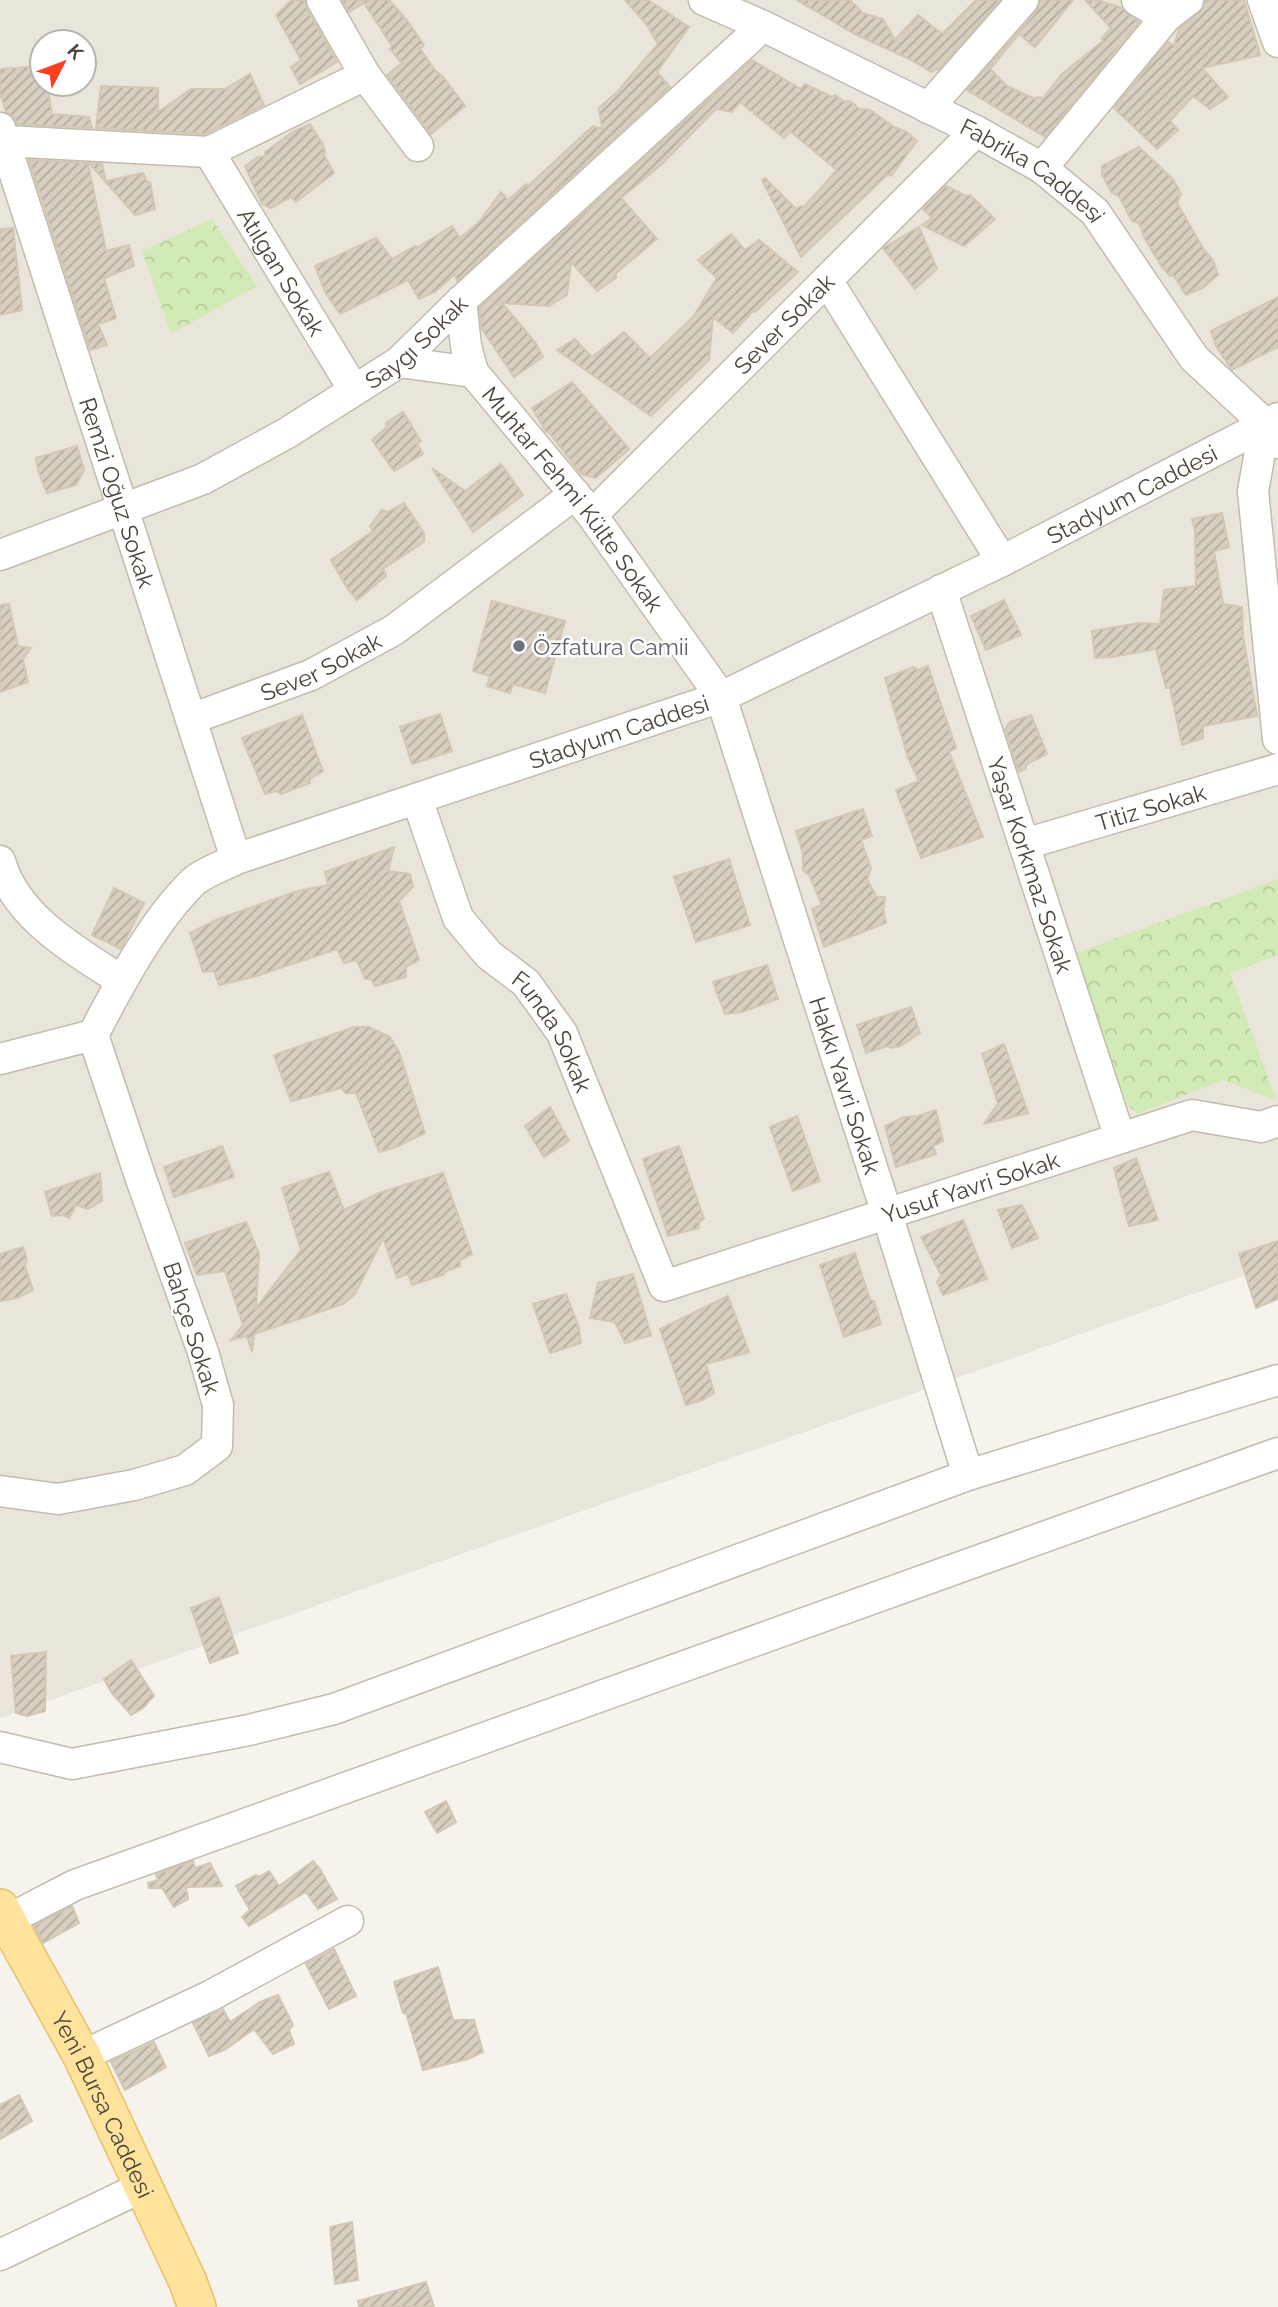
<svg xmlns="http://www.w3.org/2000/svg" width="1278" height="2307" font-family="Raleway,sans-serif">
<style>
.residential{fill:#eae5da;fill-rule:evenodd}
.park{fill:url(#park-crowns)}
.building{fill:url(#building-hatch);stroke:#d3c7b4;stroke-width:2}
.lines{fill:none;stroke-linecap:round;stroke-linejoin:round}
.minor-casing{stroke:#c2bbae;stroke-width:33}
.major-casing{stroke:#e6c16a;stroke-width:40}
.minor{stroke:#fff;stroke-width:30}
.major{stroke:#ffe39c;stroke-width:37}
.worship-dot{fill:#6b7280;stroke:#fff;stroke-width:2.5}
.labels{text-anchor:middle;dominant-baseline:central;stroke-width:5;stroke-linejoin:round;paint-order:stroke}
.street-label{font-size:23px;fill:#4b4439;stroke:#fff}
.worship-label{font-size:23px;fill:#5b616d;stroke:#fff;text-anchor:start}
</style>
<defs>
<pattern id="park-crowns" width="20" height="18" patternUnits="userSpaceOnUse" patternTransform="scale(1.75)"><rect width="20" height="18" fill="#d2eab5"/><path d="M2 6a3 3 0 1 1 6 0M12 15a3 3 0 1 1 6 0" fill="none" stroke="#b6ca9c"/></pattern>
<pattern id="building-hatch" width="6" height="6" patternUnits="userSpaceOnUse" patternTransform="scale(1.75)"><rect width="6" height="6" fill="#d8cfc1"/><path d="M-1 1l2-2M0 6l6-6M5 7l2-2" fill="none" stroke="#b1aa9e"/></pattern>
</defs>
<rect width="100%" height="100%" fill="#f6f3ec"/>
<!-- residential -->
<path class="residential" d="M0 0H1278V1279L1255 1272 0 1718ZM42 42H84V84H42Z"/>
<!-- park -->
<g class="park">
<polygon points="212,219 257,286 171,334 142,251"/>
<polygon points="1278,879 1278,955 1230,973 1276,1100 1223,1080 1138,1114 1126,1104 1071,955"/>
</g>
<!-- building -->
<g class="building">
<polygon points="292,0 305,0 307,9 337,62 300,84 291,67 301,60 276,15"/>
<polygon points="342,0 389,0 406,19 424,45 420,49 436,71 443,77 465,106 431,134 387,75 402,63 390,49 392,46 364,3 349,12"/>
<polygon points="625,0 648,0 689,27 657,72 670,87 457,281 455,274 435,292 419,299 408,280 340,314 325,292 315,266 376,238 392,259 415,246 418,247 452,226 460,238 479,222 501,192 508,200 526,184 528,186 593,126 602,129 599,108 617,92 658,44 647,25"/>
<polygon points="797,0 850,0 863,13 883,19 895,40 918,15 942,34 976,0 1000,0 938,70 936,69 932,72 909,59 853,33"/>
<polygon points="1040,0 1073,0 1035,47 1019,34 990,69 1007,86 1035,99 1037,97 1043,98 1062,74 1103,41 1102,38 1111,28 1085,0 1097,0 1122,8 1139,22 1045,137 967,90 1036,12"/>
<polygon points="1205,0 1244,0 1260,55 1202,68 1228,97 1210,109 1193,96 1170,121 1178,130 1157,149 1114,108 1168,42 1174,46 1179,29 1199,13 1204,7"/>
<polygon points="752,60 801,89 805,84 832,97 835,95 843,101 850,101 859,109 870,110 894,127 907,132 917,141 891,176 888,174 801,257 762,180 765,178 796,209 801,206 804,207 837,170 791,132 784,138 740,102 732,112 716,109 661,165 621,198 657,239 616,273 616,278 597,291 571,262 567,295 549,306 502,303 535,342 543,357 514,377 482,329 479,308"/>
<polygon points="42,66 42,84 47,84 52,114 89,117 92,128 17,124 12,116 6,112 0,93 0,69"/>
<polygon points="250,74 264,105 205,134 96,128 101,86 158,88 158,112 191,89 225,89"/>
<polygon points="310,124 323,145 325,151 324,155 334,173 296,202 291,197 271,208 262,204 245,166 258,157 265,156 265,152 294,131"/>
<polygon points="1139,147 1173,179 1181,194 1177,203 1204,250 1213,260 1218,275 1203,288 1186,295 1174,276 1170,276 1162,267 1145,239 1139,223 1132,221 1119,196 1112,193 1102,175 1102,166"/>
<polygon points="29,160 88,163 106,251 129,245 134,266 104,278 116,318 98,324 107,345 90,350"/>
<polygon points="89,163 102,164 106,181 143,173 147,182 150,182 155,209 135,215"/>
<polygon points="946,186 966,196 970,195 995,219 964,246 922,225 932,218 923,209"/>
<polygon points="919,227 937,269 915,289 883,248"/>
<polygon points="13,228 22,310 0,315 0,229"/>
<polygon points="731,234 745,250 759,240 798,272 755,312 753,311 733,333 713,317 709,360 651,416 557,350 575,339 592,357 624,332 650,358 693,317 717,278 698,260"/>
<polygon points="1278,297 1278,347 1232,370 1216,346 1211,331"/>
<polygon points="572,382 629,449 596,478 581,474 548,431 546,432 532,408"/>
<polygon points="403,412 421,441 417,444 423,454 394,471 372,440 387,427 386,423"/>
<polygon points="77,446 84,470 76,485 47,493 39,473 36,458"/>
<polygon points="501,464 523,495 473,532 432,468 465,491"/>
<polygon points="404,503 424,533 424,542 383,569 386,576 357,600 347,588 331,560 373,531 370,526 382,510 388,512"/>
<polygon points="1222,513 1229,547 1214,551 1223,604 1242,607 1243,636 1257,716 1203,726 1203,738 1182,745 1170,688 1166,688 1156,649 1112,657 1095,658 1092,631 1139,623 1160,624 1164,590 1196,586 1195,531 1192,519"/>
<polygon points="1004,600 1021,635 986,650 971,616"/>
<polygon points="492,601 565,621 545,693 513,684 510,693 487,686 490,676 473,671"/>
<polygon points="9,604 18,646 31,648 23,659 28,682 0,692 0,605"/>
<polygon points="928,666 956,748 949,752 983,837 921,858 896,790 919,781 908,758 885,678 914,667 918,670"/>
<polygon points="440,714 452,751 412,764 400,727"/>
<polygon points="302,715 323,771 310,779 310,783 294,789 281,794 277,791 265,794 242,738"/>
<polygon points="1031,715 1047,754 1027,764 1025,769 1019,772 1005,729 1010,722"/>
<polygon points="863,809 872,836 861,840 871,868 867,880 877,897 885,897 883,909 886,923 824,947 812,909 822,905 809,875 803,870 803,854 796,831"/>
<polygon points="394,847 388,871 410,874 413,887 399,901 419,960 406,967 406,977 375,986 371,979 365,979 357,960 344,963 337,949 253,977 219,985 214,971 203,972 190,933 218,919 298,891 328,885 325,872"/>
<polygon points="729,859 750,925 696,942 674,877"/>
<polygon points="114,888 144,903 121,949 92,935"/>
<polygon points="767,965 778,999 742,1012 725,1014 713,982"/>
<polygon points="911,1007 920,1033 900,1046 892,1048 888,1046 866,1053 857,1025"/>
<polygon points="354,1027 369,1027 390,1037 399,1052 425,1133 396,1147 379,1152 356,1093 345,1093 342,1088 291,1101 274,1055"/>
<polygon points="1004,1044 1028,1113 984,1124 998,1103 982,1054"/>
<polygon points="550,1107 569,1141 544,1157 525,1126"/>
<polygon points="936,1110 943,1141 933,1146 936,1154 896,1167 885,1126 904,1117 918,1116"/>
<polygon points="797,1116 820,1181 793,1191 770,1127"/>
<polygon points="222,1146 234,1177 174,1197 164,1167"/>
<polygon points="679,1146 704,1219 699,1222 699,1228 668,1236 643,1159"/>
<polygon points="1136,1158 1158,1220 1129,1226 1114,1168"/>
<polygon points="329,1172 344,1210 379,1193 443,1173 472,1254 460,1260 460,1266 446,1271 443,1275 412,1285 408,1274 397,1278 383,1238 355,1294 343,1304 254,1334 252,1352 247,1336 231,1340 243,1325 225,1271 197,1275 185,1243 246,1222 259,1254 256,1308 301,1250 282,1188"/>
<polygon points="100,1173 102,1201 88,1209 76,1205 69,1218 63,1215 52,1216 45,1192"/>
<polygon points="1022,1205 1038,1238 1012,1248 998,1210"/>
<polygon points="963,1220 987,1279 943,1295 937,1282 941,1275 921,1237"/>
<polygon points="1278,1241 1278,1299 1256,1308 1239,1254"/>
<polygon points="23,1247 27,1260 25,1266 33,1290 17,1298 0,1301 0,1254"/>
<polygon points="855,1253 870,1300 874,1301 881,1324 844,1337 820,1265"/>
<polygon points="633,1274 651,1335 625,1343 615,1322 590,1318 598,1283"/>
<polygon points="566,1294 579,1328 581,1343 550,1353 533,1304"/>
<polygon points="728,1296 749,1352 706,1364 714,1393 702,1400 686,1405 660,1329"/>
<polygon points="219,1597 238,1653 210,1663 191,1608"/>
<polygon points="46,1652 45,1711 27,1716 16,1713 11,1656"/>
<polygon points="131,1660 154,1696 143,1708 131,1715 111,1692 104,1679"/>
<polygon points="446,1801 456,1822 437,1833 425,1812"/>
<polygon points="193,1861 195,1868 210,1863 222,1886 186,1887 188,1899 174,1907 162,1888 149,1888 148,1883 158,1880 156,1874"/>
<polygon points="313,1861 320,1869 337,1899 318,1909 306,1892 249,1926 242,1917 250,1910 236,1886 256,1875 259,1877 269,1871 279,1886"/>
<polygon points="72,1906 79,1923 43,1943 34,1926"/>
<polygon points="334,1949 356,1996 329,2009 306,1964"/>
<polygon points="438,1967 453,2020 474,2020 483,2052 468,2059 423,2070 406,2013 403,2013 394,1982"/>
<polygon points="278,1995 293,2025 289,2030 294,2044 273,2054 254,2029 226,2049 209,2056 193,2023 223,2009 230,2022 260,2002"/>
<polygon points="154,2042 166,2067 125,2090 111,2062"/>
<polygon points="19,2095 32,2121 0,2139 0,2105"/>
<polygon points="352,2222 358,2280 335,2284 330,2227"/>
<polygon points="426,2282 434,2307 359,2307 358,2301"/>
</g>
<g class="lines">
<defs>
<g id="minor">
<polyline points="322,0 365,75 418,146"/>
<path id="s1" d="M704 0 763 26 976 131 1042 168 1095 212 1194 358 1265 424 1278 443"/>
<polyline points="1137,0 1166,17 1188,0"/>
<polyline points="1263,0 1278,42"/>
<polyline points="928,108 1023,0"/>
<path id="s2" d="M0 128 236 859"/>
<polyline points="6,141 209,152 365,75"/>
<path id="s3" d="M209 152 354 390"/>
<polyline points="1042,168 1166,17"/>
<polyline points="827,280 1002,561"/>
<path id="s4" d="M461 301 466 346 473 372 592 515 721 697 887 1214 968 1475"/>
<polyline points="399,362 473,372"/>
<polyline points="1265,424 1253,491 1278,739"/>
<path id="s5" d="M592 515 976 131"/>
<path id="s6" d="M0 555 203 479 287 433 399 362 461 301 763 26"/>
<path id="s7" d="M941 590 1120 1138"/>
<path id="s8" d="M191 719 311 675 394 630 575 494"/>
<path id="s9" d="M417 799 458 918 489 955 526 983 562 1033 664 1286 1192 1115 1261 1127 1278 1121"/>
<path id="s10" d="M1025 844 1278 769"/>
<path d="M0 861C16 918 75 950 122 981"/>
<path id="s11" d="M0 1059 93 1035C119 985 153 921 193 882 204 872 223 866 236 859L721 697 1002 561 1278 418"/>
<polyline points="0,1491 58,1499 134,1485 185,1470 217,1446 218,1405 203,1352 141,1179 93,1035"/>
<polyline points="0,1747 72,1764 249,1730 334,1709 968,1475 1278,1380"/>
<polyline points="0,1924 75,1885 1278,1453"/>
<polyline points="82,2056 210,1996 348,1921"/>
<polyline points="0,2255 144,2186"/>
</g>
<g id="major">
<path id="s12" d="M0 1908 82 2056 188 2282 197 2307"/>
</g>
</defs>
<!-- minor casing -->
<use href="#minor" class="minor-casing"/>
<!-- major casing -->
<use href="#major" class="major-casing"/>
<!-- minor -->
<use href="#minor" class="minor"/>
<!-- major -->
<use href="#major" class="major"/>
</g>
<!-- markers -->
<circle class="worship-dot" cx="519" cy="646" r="7"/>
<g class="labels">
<!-- street labels -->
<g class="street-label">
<text stroke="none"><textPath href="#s1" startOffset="371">Fabrika Caddesi</textPath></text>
<text stroke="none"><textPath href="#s3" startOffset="140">Atılgan Sokak</textPath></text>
<text stroke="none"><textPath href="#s5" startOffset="271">Sever Sokak</textPath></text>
<text stroke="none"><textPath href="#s6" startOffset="471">Saygı Sokak</textPath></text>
<text stroke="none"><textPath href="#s2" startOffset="383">Remzi Oğuz Sokak</textPath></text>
<text stroke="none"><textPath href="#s11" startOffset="1298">Stadyum Caddesi</textPath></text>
<text stroke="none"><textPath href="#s4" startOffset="234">Muhtar Fehmi Külte Sokak</textPath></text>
<text stroke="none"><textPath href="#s8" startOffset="140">Sever Sokak</textPath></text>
<text stroke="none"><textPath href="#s11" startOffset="732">Stadyum Caddesi</textPath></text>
<text stroke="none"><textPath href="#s10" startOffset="131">Titiz Sokak</textPath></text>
<text stroke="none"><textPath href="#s7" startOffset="289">Yaşar Korkmaz Sokak</textPath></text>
<text stroke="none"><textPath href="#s9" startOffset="276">Funda Sokak</textPath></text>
<text stroke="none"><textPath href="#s4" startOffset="889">Hakkı Yavri Sokak</textPath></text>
<text stroke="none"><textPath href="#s9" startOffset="877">Yusuf Yavri Sokak</textPath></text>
<text transform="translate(192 1328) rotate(72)">Bahçe Sokak</text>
<text stroke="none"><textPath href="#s12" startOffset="222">Yeni Bursa Caddesi</textPath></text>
</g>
<!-- worship labels -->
<g class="worship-label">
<text x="533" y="646">Özfatura Camii</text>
</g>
</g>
<!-- north arrow -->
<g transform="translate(63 63) rotate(48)"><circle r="33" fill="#ffffff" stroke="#b7b4b0" stroke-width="2"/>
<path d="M0-5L12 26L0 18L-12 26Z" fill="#fc3f1d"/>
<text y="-10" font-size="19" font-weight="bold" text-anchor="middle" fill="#4b4439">K</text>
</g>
</svg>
